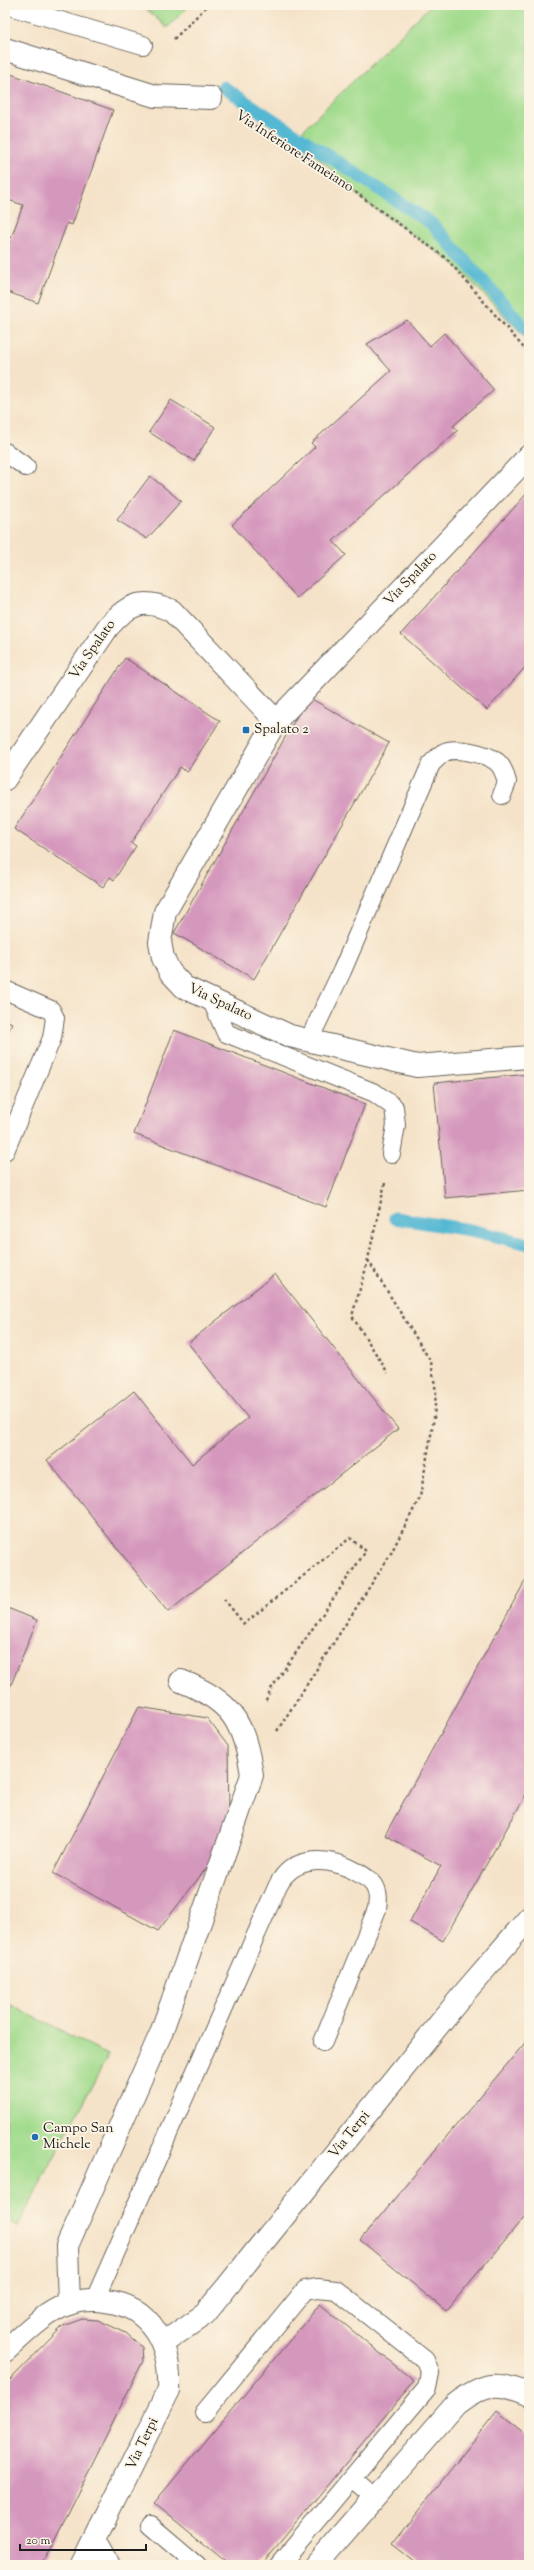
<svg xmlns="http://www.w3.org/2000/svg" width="534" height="2570" font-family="'Sorts Mill Goudy',serif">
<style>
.green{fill:#a1db8d;stroke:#5e7c54}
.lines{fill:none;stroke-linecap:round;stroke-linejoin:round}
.stream{stroke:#54b8d3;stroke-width:13}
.building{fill:#d598bd}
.lane-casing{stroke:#686259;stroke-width:20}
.street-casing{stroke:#686259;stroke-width:24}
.path{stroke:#686259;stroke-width:2.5;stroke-dasharray:3 3;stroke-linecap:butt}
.lane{stroke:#fff;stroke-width:18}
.street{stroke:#fff;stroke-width:22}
.poi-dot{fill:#1f6fb2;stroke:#fcf5e5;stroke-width:1.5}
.labels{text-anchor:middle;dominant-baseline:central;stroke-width:3.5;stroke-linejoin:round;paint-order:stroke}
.street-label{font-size:14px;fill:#1c1c1c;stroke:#fcf5e5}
.poi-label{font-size:14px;fill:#1c1c1c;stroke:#fcf5e5;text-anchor:start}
</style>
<rect width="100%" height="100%" fill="#fcf5e5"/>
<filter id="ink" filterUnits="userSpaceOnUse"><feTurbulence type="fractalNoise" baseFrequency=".025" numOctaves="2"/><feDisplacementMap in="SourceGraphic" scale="8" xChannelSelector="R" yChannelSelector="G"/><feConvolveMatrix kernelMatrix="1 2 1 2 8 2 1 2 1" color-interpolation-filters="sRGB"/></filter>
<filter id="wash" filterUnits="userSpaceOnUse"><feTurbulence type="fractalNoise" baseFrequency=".012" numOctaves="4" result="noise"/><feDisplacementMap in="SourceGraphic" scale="16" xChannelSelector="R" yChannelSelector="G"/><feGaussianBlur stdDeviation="0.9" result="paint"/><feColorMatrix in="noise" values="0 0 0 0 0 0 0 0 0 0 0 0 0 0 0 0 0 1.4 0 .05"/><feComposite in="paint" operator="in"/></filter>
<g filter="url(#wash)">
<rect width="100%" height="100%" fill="#f5e3c9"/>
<!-- green -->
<g class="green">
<polygon points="142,5 190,5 167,28"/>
<polygon points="431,5 529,5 529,341 453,263 367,203 296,137"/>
<polygon points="5,2002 108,2055 18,2226 5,2219"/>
</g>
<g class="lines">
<!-- stream -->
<g class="stream">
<polyline points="223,87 431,223 529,332"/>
<polyline points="395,1218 470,1230 529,1244"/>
</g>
</g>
<g id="blocks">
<!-- building -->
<g class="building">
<polygon points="5,72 113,110 72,225 67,223 38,303 5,291 5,255 23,205 5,199"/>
<polygon points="407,320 430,346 444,333 494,390 453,426 458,430 333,541 346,555 297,598 232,525 315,447 311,443 391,371 367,344"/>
<polygon points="171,400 215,427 194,461 149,432"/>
<polygon points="150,476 181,501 147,539 117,520"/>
<polygon points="529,491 529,663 487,710 401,634"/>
<polygon points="125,658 220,721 187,772 180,767 131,843 136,846 114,880 110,877 103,887 14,829"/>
<polygon points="308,697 389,743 254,979 174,933"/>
<polygon points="5,1020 12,1023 5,1039"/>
<polygon points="174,1030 365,1104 326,1207 134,1134"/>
<polygon points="529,1074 529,1190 445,1198 434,1083"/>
<polygon points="275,1274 398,1429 168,1612 47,1460 134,1391 192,1464 248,1418 188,1343"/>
<polygon points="529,1574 529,1789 443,1941 410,1922 441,1866 385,1835"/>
<polygon points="5,1607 37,1620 7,1695 5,1694"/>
<polygon points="139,1707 207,1718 228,1746 229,1816 213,1859 158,1931 53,1873"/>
<polygon points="529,2038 529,2211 446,2311 360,2240"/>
<polygon points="320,2304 414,2381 261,2565 230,2565 154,2503"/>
<polygon points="82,2319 98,2320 126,2333 142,2347 143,2361 42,2565 5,2565 5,2385 63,2326"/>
<polygon points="497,2411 529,2436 529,2555 521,2565 419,2565 392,2544"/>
</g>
</g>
</g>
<g filter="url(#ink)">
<use href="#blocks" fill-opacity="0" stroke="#686259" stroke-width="1"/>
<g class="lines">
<defs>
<g id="lane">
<polyline points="6,5 143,45"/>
<polyline points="5,452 26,467"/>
<polyline points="5,990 51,1010 55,1018 52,1038 5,1151"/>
<polyline points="211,999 226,1033 375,1093 394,1107 396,1125 391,1154"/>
<path d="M309 1040 342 971 431 764C435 760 439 756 443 753 454 746 488 754 497 762 503 767 505 775 507 782L502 795"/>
<path d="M95 2299 278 1885C294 1854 330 1857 357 1872 362 1875 371 1880 374 1885 379 1893 378 1900 377 1909L323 2042"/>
<polyline points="204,2413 305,2290 318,2288 336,2290 425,2360 430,2373 427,2388 279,2565"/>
<polyline points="352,2479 374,2498"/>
<polyline points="151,2526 197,2565"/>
</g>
<g id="street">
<polyline points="5,49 155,96 211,98"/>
<polyline points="529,456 276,721 165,912 160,942 163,958 170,972 184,987 290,1036 417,1066 529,1057"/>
<path d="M5 779 108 627C128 604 143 597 172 611L276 721"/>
<path d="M69 2304 67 2246 161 2033 252 1775C244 1722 232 1701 181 1681"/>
<polyline points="163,2343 205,2314 466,1991 529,1918"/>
<path d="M5 2351C24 2334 44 2313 68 2304 79 2300 94 2299 105 2301 152 2306 171 2346 169 2390L82 2565"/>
<polyline points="95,2540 109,2565"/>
<path d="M316 2565 456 2404C483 2383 498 2380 529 2395"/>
</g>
</defs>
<!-- lane casing -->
<use href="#lane" class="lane-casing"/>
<!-- street casing -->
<use href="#street" class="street-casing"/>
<!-- path -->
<g class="path">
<polyline points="174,39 208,5"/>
<polyline points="240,116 321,167 447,259 529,354"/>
<polyline points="385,1183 366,1268 352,1316 388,1373"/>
<polyline points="224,1599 244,1624 350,1538 366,1551 271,1689 265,1702"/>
<polyline points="277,1731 390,1555 420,1497 434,1418 436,1392 431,1362 368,1260"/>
</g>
<!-- lane -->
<use href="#lane" class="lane"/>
<!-- street -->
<use href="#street" class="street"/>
</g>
</g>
<!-- markers -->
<g class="poi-dot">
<rect x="242" y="726" width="8" height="8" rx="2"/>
<circle cx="35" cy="2137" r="4"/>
</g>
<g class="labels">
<!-- street labels -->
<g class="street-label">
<text transform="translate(294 152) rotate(33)">Via Inferiore Fameiano</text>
<text transform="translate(411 579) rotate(-46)">Via Spalato</text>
<text transform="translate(93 650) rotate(-55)">Via Spalato</text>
<text transform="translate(220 1003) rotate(25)">Via Spalato</text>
<text transform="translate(350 2135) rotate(-51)">Via Terpi</text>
<text transform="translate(143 2444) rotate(-64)">Via Terpi</text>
</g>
<!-- poi labels -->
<g class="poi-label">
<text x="254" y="730">Spalato 2</text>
<text x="43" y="2129">Campo San<tspan x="43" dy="16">Michele</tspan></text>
</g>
</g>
<!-- margin -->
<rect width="534" height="2570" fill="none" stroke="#fcf5e5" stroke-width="20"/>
<!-- scale -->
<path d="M20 2544v6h126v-6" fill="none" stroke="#1c1c1c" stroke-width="2"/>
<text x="26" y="2544" font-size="12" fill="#1c1c1c" stroke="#fcf5e5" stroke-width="3" paint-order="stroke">20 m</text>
</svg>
